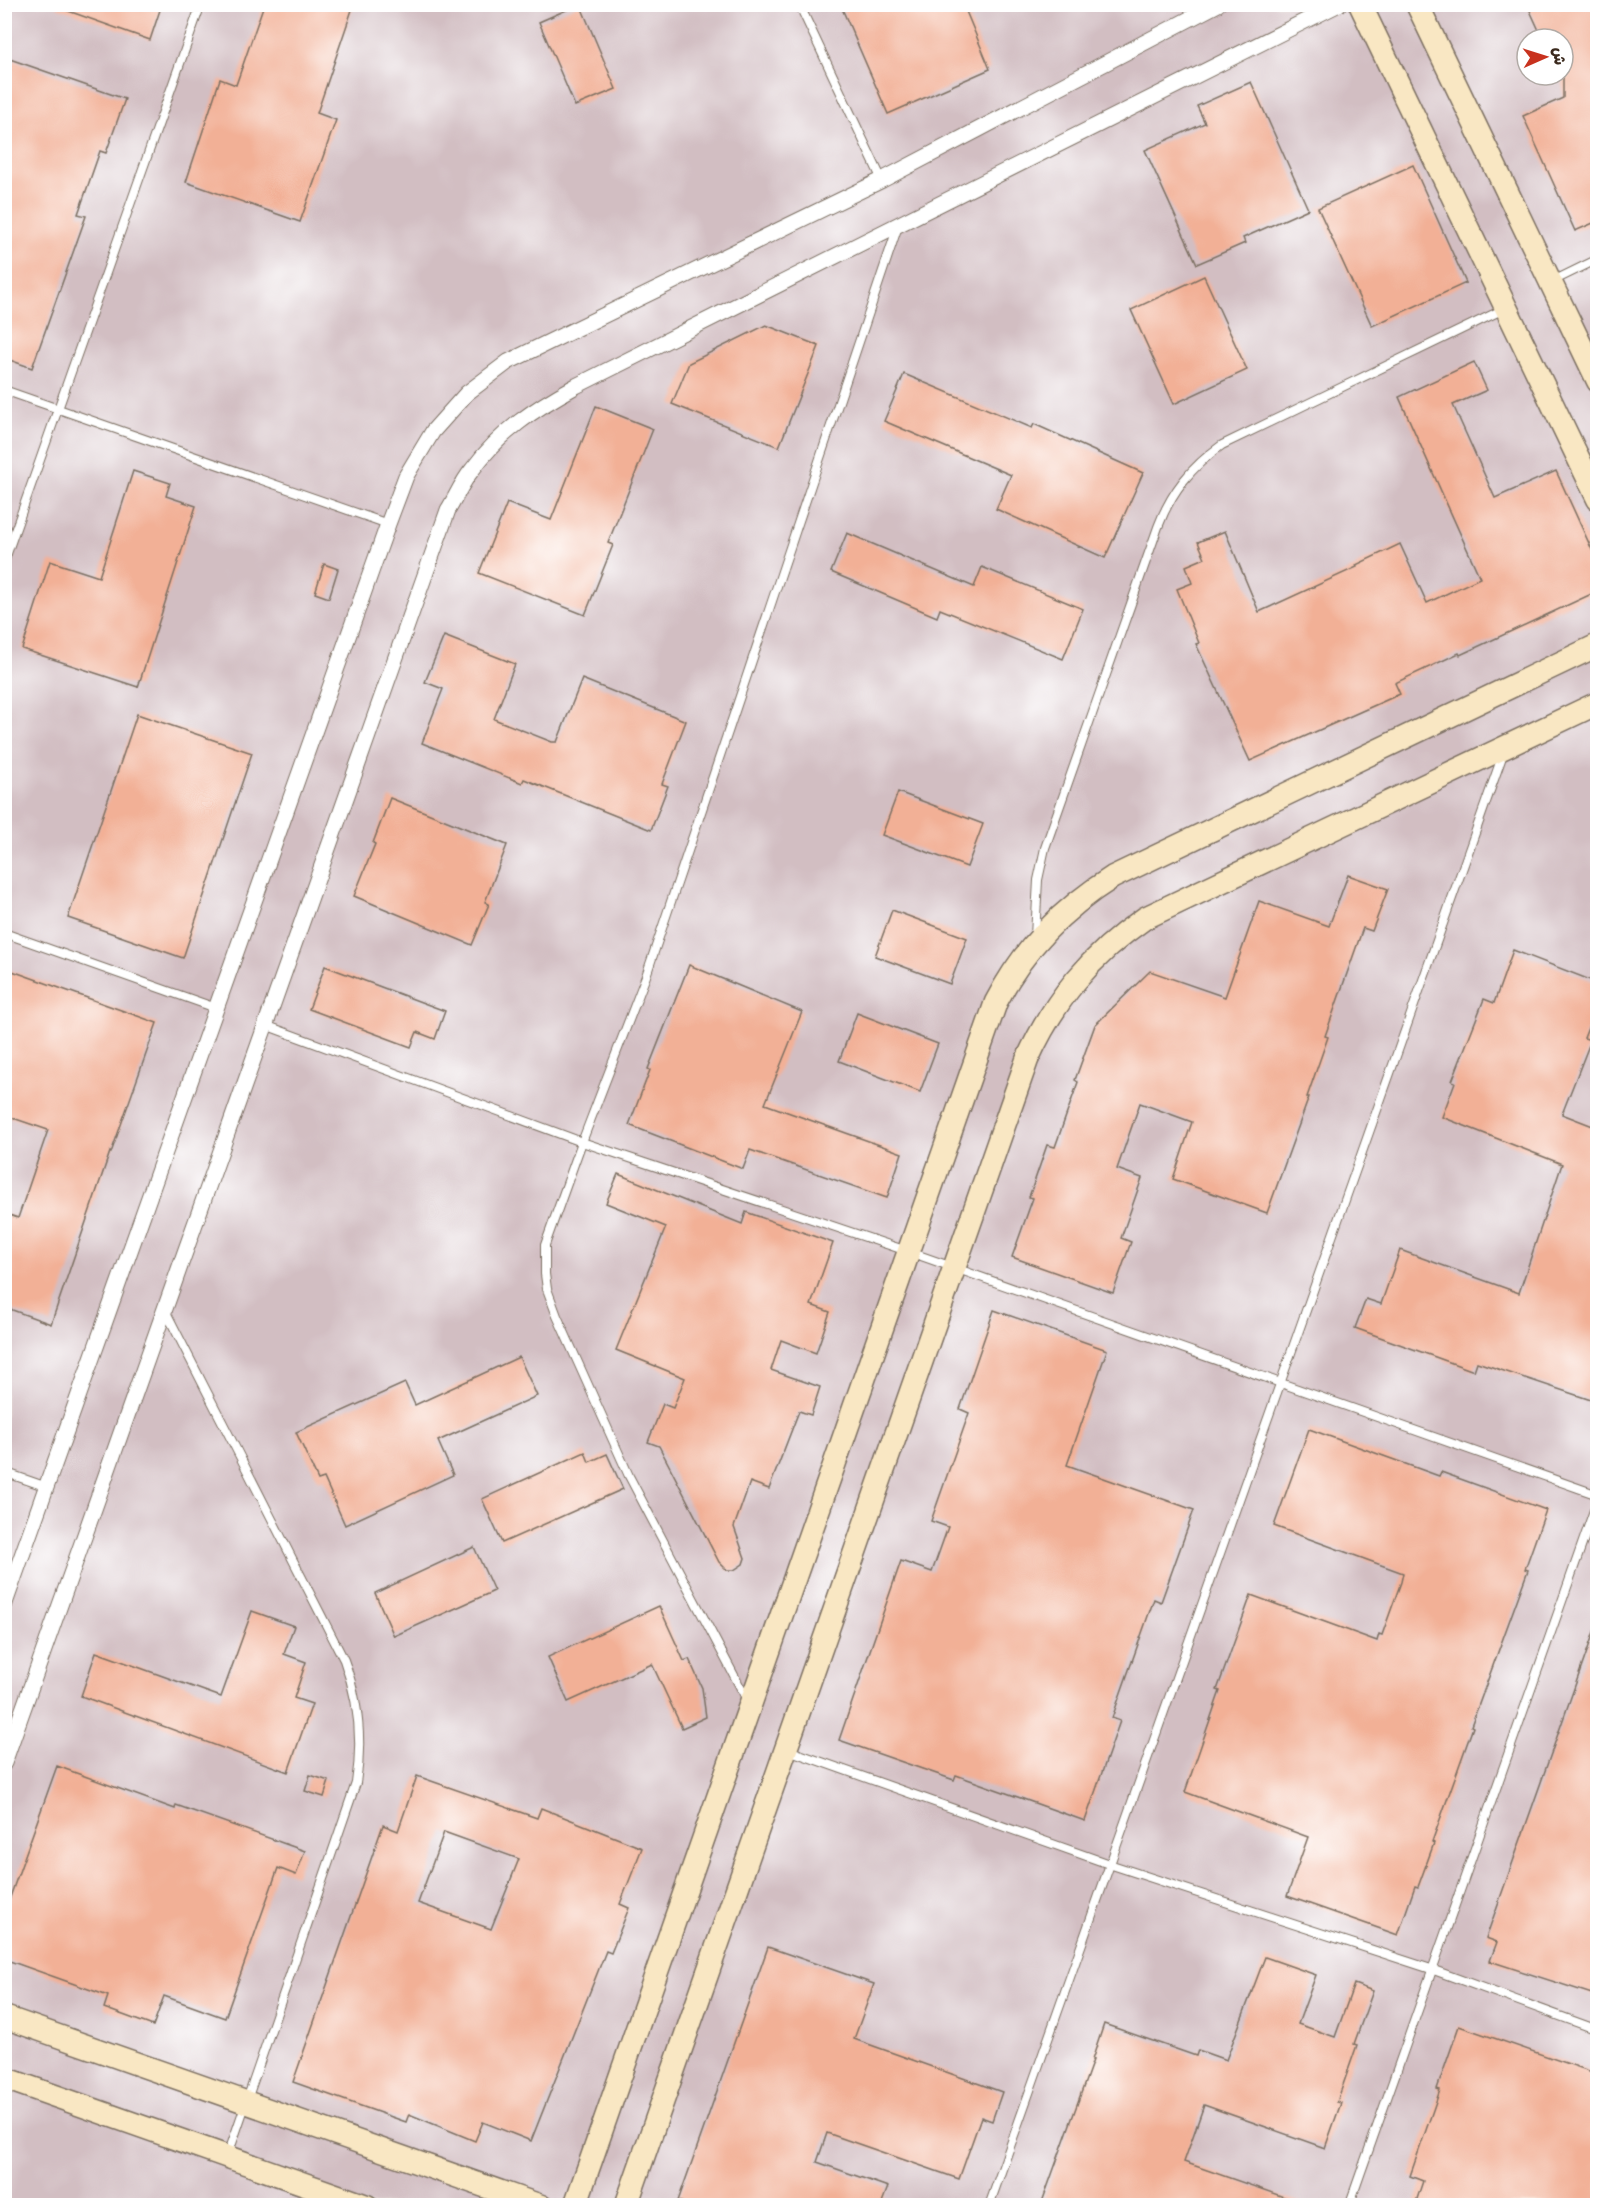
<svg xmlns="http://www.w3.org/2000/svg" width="1602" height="2210" font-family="'Shantell Sans','Playpen Sans Arabic',sans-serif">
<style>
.industrial{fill:#d2bec2;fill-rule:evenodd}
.building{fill:#f2b096;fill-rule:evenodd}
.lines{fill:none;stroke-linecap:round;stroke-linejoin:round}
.lane-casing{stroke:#7c6f62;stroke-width:10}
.street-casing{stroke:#7c6f62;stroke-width:17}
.secondary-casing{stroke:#7c6f62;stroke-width:25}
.lane{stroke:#fff;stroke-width:8}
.street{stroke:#fff;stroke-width:15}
.secondary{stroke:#f9e7c3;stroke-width:22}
</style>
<rect width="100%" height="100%" fill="#fff"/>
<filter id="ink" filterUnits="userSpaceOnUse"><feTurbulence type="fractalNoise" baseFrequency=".0167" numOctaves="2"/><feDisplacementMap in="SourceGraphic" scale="12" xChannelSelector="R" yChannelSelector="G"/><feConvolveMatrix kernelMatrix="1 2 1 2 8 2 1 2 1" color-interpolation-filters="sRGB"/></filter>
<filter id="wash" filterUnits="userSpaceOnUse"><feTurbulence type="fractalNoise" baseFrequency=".008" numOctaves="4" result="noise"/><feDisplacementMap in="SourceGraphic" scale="24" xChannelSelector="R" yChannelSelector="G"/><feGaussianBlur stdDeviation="1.35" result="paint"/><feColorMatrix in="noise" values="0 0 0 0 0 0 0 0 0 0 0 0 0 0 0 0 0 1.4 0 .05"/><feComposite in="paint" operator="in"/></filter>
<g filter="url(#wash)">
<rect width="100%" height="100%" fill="#f5f0df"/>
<!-- industrial -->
<path class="industrial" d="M5 5H1597V2205H5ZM1527 39H1563V75H1527Z"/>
<g id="blocks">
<!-- building -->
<g class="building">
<polygon points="57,4 162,4 150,40 57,7"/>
<polygon points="264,4 354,4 317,113 336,120 300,222 186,182 220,79 236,85"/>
<polygon points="580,4 616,89 575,106 539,22"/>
<polygon points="840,4 963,4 990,69 888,114"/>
<polygon points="1527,4 1598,4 1598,221 1575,231 1523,116 1563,98 1563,39 1543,39"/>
<polygon points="4,57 125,99 106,153 100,151 78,214 86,216 32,368 4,358"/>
<polygon points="1251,82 1308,209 1243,238 1245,243 1197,264 1145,150 1205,123 1197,106"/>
<polygon points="1413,165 1466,283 1372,326 1318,208"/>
<polygon points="1204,276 1247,370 1174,404 1131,310"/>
<polygon points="766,325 819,346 779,447 672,404 689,363"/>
<polygon points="1474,362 1487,390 1453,405 1495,498 1556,471 1598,563 1598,591 1460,655 1459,653 1395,683 1400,694 1250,761 1196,644 1199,643 1177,589 1192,583 1186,566 1205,558 1198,542 1225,531 1259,612 1357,567 1356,565 1400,544 1427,603 1480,578 1399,397"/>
<polygon points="904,374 1032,428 1034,424 1143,473 1105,558 996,509 1011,475 884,421"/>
<polygon points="596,406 653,429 608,543 613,545 585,615 479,573 507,503 551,520"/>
<polygon points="133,471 170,483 166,496 196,506 138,687 22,649 50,561 99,577"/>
<polygon points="847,533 974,587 982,567 1083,609 1063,659 940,609 937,617 831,572"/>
<polygon points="324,564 338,569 329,598 315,593"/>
<polygon points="444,636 515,664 494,719 552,742 557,742 582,679 686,721 662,784 668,786 651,830 524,779 522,783 422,743 443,689 425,682"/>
<polygon points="137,714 252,753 183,958 68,918"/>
<polygon points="898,792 983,824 967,867 882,835"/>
<polygon points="390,798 507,845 485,902 489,904 472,945 354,896 375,844 373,843"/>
<polygon points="1348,875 1388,889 1372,931 1363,928 1325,1036 1328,1037 1307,1097 1309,1097 1267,1213 1173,1179 1192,1122 1140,1103 1117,1169 1142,1178 1121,1238 1131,1242 1113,1293 1012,1257 1033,1198 1029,1197 1047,1145 1055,1147 1078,1082 1075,1080 1095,1025 1150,971 1225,997 1259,901 1329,926"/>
<polygon points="892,910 967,938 950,984 875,956"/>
<polygon points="1513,950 1598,983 1598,1003 1584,1038 1591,1040 1562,1114 1598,1128 1598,1392 1594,1401 1477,1362 1474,1371 1355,1328 1366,1299 1381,1304 1400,1250 1519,1293 1562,1164 1442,1117 1455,1082 1452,1081 1484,999 1494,1003"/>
<polygon points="689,965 802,1012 765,1104 902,1153 887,1198 750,1150 743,1169 629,1125 650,1070 648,1069"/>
<polygon points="325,966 445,1011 435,1039 417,1032 411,1047 309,1009"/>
<polygon points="4,968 157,1023 111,1153 110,1152 51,1324 4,1307 4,1213 18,1218 48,1130 4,1115"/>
<polygon points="857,1013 938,1044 920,1092 839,1061"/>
<polygon points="618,1174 742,1224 746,1212 833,1243 811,1305 830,1312 816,1353 781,1340 771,1370 820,1387 811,1415 799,1411 769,1489 750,1482 734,1527 745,1558 743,1564 734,1570 727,1570 719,1562 659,1446 648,1442 663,1404 673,1408 685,1378 616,1350 666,1227 606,1203"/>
<polygon points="994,1310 1107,1350 1067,1465 1194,1510 1161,1602 1154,1599 1112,1718 1120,1721 1085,1821 956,1775 954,1780 839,1740 901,1561 932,1572 948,1527 931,1521 969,1413 960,1409"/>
<polygon points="519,1357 537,1396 438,1441 453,1475 345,1525 324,1478 318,1480 296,1432 405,1383 415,1405"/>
<polygon points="1309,1429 1439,1476 1441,1472 1546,1510 1525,1569 1528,1570 1471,1726 1473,1727 1432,1842 1434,1843 1418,1887 1415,1886 1398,1935 1287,1896 1308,1837 1185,1792 1220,1691 1217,1690 1251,1595 1377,1641 1379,1634 1382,1635 1401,1582 1403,1573 1274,1526"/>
<polygon points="585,1452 589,1462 607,1454 623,1489 502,1543 482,1499"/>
<polygon points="474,1547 494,1591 394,1636 375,1593"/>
<polygon points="659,1606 684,1661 689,1659 702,1688 706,1717 682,1728 652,1664 568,1702 548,1657"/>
<polygon points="252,1611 294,1626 284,1654 306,1662 294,1698 312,1704 288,1772 81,1696 96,1652 221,1697"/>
<polygon points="1595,1629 1598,1629 1598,1996 1490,1961 1497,1942 1486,1938"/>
<polygon points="57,1766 175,1809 176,1805 305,1851 296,1875 278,1868 225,2018 164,1996 153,2026 104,2008 108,1996 4,1959 4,1914"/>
<polygon points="310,1775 329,1781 324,1797 305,1791"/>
<path d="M417 1776 537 1818 541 1808 642 1848 620 1904 629 1908 611 1953 606 1951 531 2141 483 2122 475 2141 409 2114 406 2122 293 2082 383 1825 398 1831ZM444 1832 519 1859 491 1929 418 1903Z"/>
<polygon points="768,1947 874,1984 854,2039 1002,2092 992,2121 981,2117 959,2179 827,2133 817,2162 888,2187 881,2205 689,2205 678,2201"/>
<polygon points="1265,1957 1316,1975 1298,2024 1335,2037 1354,1984 1373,1991 1354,2044 1357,2045 1337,2102 1341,2103 1325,2148 1204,2105 1184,2162 1301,2203 1300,2205 1041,2205 1093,2060 1092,2060 1104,2024 1196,2056 1198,2050 1226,2060"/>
<polygon points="1459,2026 1598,2074 1598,2205 1415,2205 1423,2181 1410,2176 1440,2090 1437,2089"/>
</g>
</g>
</g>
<g filter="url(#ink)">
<use href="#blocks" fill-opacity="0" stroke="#7c6f62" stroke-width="1.5"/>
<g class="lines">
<defs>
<g id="lane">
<polyline points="799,4 882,180"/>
<polyline points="1553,281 1598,259"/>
<polyline points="4,390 388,524"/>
<polyline points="4,562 201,4"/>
<polyline points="4,933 216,1008"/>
<path d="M1035 936 1038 880 1045 848 1158 527C1171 492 1191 467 1222 445L1504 309"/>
<polyline points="265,1025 582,1142 907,1251 1598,1495"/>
<path d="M165 1310 344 1660C359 1701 363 1740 356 1783L228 2155"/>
<polyline points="4,1472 47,1487"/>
<polyline points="747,1700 629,1476 557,1316 547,1289 545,1274 545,1245 582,1142 646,976 898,226"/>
<polyline points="788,1750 1109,1864 1431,1969 1598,2030"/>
<polyline points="989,2206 1503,754"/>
<polyline points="1349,2206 1598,1499"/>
</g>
<g id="street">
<polyline points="4,1606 388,524 406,476 433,431 467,393 508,362 882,180 1218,4"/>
<path d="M4 1763 448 510C456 497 462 482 472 470 501 431 534 409 576 386L1339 4"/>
</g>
<g id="secondary">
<polyline points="1360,4 1598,499"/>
<polyline points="1417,4 1598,381"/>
<polyline points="4,2017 541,2206"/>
<polyline points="4,2078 367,2206"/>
<path d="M575 2206 996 1002C1024 948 1062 909 1113 877L1598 645"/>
<path d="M626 2206 1027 1060C1054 1000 1091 955 1145 918L1598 703"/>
</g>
</defs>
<!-- lane casing -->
<use href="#lane" class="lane-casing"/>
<!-- street casing -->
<use href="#street" class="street-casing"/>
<!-- secondary casing -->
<use href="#secondary" class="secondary-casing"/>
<!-- lane -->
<use href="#lane" class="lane"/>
<!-- street -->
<use href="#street" class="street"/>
<!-- secondary -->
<use href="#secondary" class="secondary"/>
</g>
</g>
<!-- margin -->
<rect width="1602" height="2210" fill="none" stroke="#fff" stroke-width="24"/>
<!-- north arrow -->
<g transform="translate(1545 57) rotate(87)"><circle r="28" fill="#ffffff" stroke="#b1aaa5" stroke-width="1.5"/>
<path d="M0-4.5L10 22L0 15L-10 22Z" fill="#c8321e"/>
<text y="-9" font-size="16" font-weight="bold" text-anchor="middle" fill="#3b2a1e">ش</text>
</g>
</svg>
